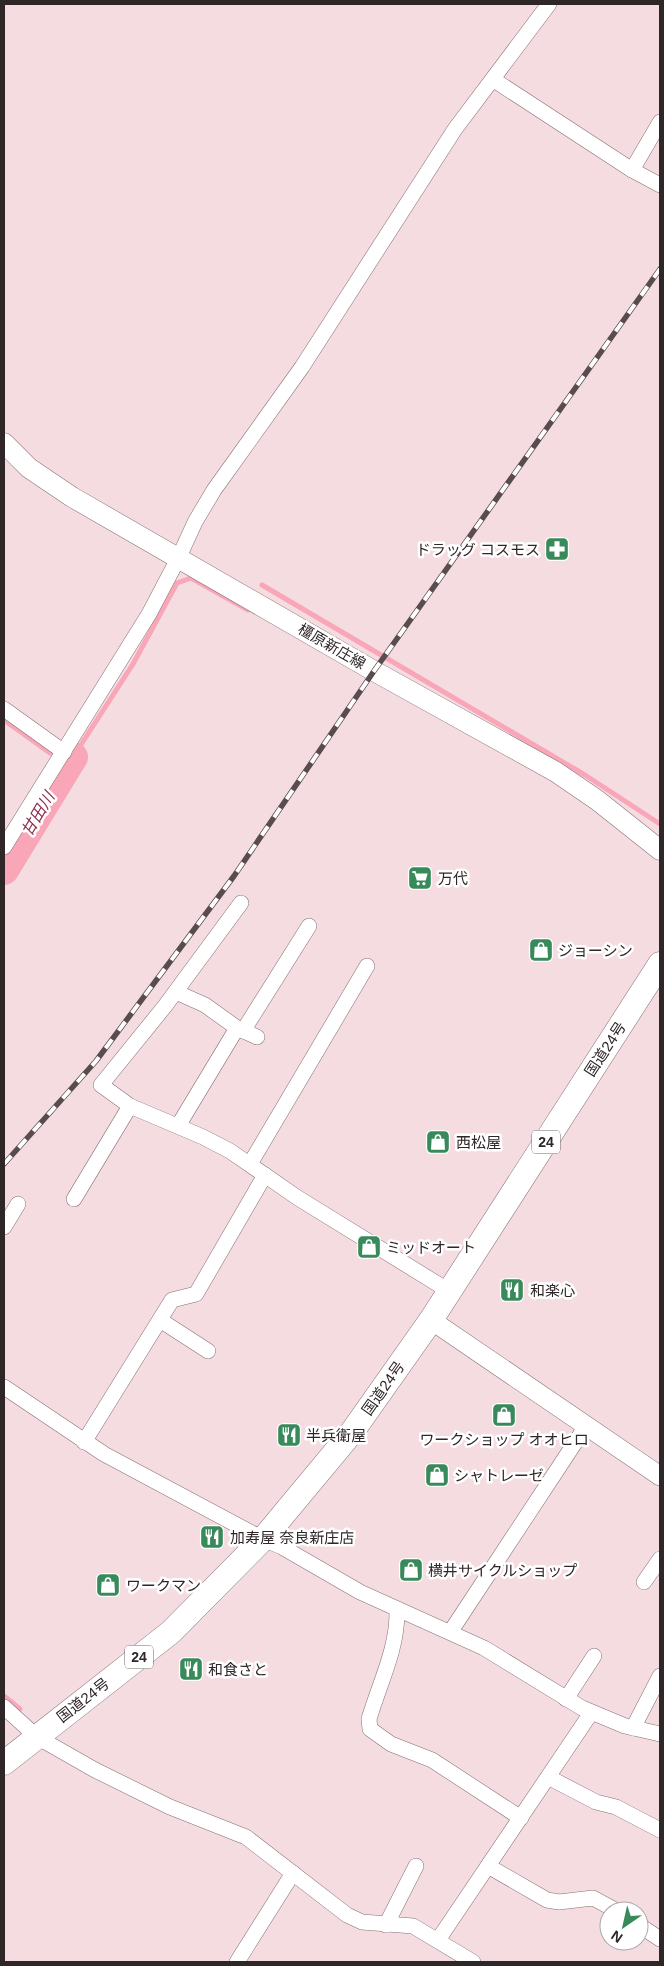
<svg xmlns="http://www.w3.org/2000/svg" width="664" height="1966" font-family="Helvetica,'Noto Sans JP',sans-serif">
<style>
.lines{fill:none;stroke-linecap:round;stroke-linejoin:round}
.stream{stroke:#f8a6b8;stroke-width:5}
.river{stroke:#f8a6b8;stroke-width:30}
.minor-casing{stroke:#857074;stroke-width:16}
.tertiary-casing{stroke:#857074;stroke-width:20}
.secondary-casing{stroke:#857074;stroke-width:21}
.trunk-casing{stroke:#857074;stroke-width:25}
.minor{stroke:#fff;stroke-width:15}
.tertiary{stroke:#fff;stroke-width:19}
.secondary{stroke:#fff;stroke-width:20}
.trunk{stroke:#fff;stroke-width:24}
.rail-casing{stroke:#594c4f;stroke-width:5.5}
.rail{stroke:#fff;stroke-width:4;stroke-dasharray:11;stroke-linecap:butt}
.labels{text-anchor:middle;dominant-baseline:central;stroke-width:5;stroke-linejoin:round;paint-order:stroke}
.shield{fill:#fff;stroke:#6d6768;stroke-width:1}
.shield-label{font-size:14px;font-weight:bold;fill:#2f2628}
.poi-label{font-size:15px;fill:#2f2628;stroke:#fff;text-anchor:start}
.street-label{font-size:15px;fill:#2f2628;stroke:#fff}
.water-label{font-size:16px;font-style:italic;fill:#8f324e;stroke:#fff}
</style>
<rect width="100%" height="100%" fill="#f5dce1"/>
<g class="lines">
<!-- stream -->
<g class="stream">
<polyline points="262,585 585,775 660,824"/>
<polyline points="4,720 50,753"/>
<polyline points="73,757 133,664 177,583 191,578 248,610"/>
<polyline points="4,1696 20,1709"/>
</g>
<!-- river -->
<polyline class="river" points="4,870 73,757"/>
<defs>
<g id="minor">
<polyline points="494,80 632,170 660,185"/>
<polyline points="632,170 660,122"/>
<polyline points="4,709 64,752"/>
<polyline points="4,847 149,614 179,557 195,522 214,490 302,367 455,129 549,4"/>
<polyline points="241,903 165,1006 101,1085 130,1106 203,1137 230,1151 298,1198 449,1291"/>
<polyline points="176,992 205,1005 237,1028 257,1037"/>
<polyline points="243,1031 309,926"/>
<polyline points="178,1126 237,1028"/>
<polyline points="250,1164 367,966"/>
<polyline points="74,1199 130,1106"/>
<polyline points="4,1227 18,1204"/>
<polyline points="160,1320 208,1351"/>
<polyline points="4,1387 104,1454 263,1539 282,1547 360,1592 484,1648 582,1708 625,1726 660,1734"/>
<polyline points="84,1442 172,1300 196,1294 265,1175"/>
<polyline points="644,1582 660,1559"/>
<path d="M397 1609C398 1648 380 1682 369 1719L370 1729 391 1744 432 1760 521 1818"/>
<polyline points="451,1631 586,1426"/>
<polyline points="566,1699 594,1656"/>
<polyline points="4,1707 37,1737 95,1770 170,1807 246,1837 347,1915 362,1922 413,1926 473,1962"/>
<polyline points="633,1728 660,1676"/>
<polyline points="548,1777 596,1802 616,1807 660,1830"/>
<polyline points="488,1866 547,1900 559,1902 593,1898 617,1911"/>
<polyline points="386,1925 416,1866"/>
<polyline points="639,1925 660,1939"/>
<polyline points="438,1940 591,1713"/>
<polyline points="237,1962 293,1873"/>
</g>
<polyline id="tertiary" points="431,1320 660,1476"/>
<polyline id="secondary" points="4,443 29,468 72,497 374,671 556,772 597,800 660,850"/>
<polyline id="trunk" points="4,1763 171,1632 263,1539 352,1432 431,1320 660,964"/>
</defs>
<!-- minor casing -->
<use href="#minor" class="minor-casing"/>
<!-- tertiary casing -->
<use href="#tertiary" class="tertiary-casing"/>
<!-- secondary casing -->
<use href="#secondary" class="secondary-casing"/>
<!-- trunk casing -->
<use href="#trunk" class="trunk-casing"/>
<!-- minor -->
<use href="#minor" class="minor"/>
<!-- tertiary -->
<use href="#tertiary" class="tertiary"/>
<!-- secondary -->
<use href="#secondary" class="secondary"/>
<!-- trunk -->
<use href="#trunk" class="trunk"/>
<defs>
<polyline id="rail" points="4,1164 96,1061 234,876 374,671 660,269"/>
</defs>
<!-- rail casing -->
<use href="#rail" class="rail-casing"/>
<!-- rail -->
<use href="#rail" class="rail"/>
</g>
<!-- icons -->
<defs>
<symbol id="pharmacy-square" viewBox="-11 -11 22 22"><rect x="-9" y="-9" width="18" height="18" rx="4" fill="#398a5b" stroke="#fff"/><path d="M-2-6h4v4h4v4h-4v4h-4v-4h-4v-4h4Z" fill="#fff"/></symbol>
<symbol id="supermarket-square" viewBox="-11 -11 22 22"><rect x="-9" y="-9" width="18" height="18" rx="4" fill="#398a5b" stroke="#fff"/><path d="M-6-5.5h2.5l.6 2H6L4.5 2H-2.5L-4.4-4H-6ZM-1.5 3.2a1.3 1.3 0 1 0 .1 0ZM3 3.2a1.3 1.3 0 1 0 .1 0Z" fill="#fff"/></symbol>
<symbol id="shop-square" viewBox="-11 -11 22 22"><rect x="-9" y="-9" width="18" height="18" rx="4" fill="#398a5b" stroke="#fff"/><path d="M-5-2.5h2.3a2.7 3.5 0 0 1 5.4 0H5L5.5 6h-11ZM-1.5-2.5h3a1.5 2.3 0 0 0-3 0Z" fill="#fff"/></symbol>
<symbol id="restaurant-square" viewBox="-11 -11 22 22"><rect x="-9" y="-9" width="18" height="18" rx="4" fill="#398a5b" stroke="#fff"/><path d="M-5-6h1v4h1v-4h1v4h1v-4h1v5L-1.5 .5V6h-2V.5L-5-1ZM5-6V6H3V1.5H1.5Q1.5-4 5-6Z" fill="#fff"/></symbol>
</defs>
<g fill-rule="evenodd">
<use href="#pharmacy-square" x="543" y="535" width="28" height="28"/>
<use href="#supermarket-square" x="406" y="864" width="28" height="28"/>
<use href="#shop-square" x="527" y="936" width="28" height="28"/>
<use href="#shop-square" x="424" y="1128" width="28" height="28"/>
<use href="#shop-square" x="355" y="1233" width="28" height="28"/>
<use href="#restaurant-square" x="498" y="1276" width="28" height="28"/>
<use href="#shop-square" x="490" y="1401" width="28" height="28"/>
<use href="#restaurant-square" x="275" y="1421" width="28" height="28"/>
<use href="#shop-square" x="423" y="1461" width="28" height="28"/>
<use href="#restaurant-square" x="198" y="1523" width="28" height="28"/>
<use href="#shop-square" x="397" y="1556" width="28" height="28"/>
<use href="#shop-square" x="94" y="1571" width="28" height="28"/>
<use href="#restaurant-square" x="177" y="1655" width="28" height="28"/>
</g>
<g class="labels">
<!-- shield labels -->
<g class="shield">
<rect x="532" y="1130.5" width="28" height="23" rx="4"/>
<rect x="125" y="1645.5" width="28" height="23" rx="4"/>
</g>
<g class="shield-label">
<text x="546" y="1142">24</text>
<text x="139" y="1657">24</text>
</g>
<!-- poi labels -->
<g class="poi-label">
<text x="540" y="549" text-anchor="end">ドラッグ コスモス</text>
<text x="438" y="878">万代</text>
<text x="558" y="950">ジョーシン</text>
<text x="456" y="1142">西松屋</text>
<text x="386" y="1247">ミッドオート</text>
<text x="530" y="1290">和楽心</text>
<text x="306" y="1435">半兵衛屋</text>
<text x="504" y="1439" text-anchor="middle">ワークショップ オオヒロ</text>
<text x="454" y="1475">シャトレーゼ</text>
<text x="230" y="1537">加寿屋 奈良新庄店</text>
<text x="428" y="1570">横井サイクルショップ</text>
<text x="126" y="1585">ワークマン</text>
<text x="208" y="1669">和食さと</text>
</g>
<!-- street labels -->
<g class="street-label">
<text transform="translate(332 646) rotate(30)">橿原新庄線</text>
<text transform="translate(605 1049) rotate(-57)">国道24号</text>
<text transform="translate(383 1388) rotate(-55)">国道24号</text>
<text transform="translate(83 1700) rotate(-38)">国道24号</text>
</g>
<!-- water labels -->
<g class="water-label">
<text transform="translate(38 814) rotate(-59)">甘田川</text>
</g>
</g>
<!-- border -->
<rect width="664" height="1966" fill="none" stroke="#2f2628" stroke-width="10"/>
<!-- north arrow -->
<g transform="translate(624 1926) rotate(214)"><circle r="24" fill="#ffffff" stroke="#aca8a9"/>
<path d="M0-4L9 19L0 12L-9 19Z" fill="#398a5b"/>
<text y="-8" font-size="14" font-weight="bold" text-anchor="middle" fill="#2f2628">N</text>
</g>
</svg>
